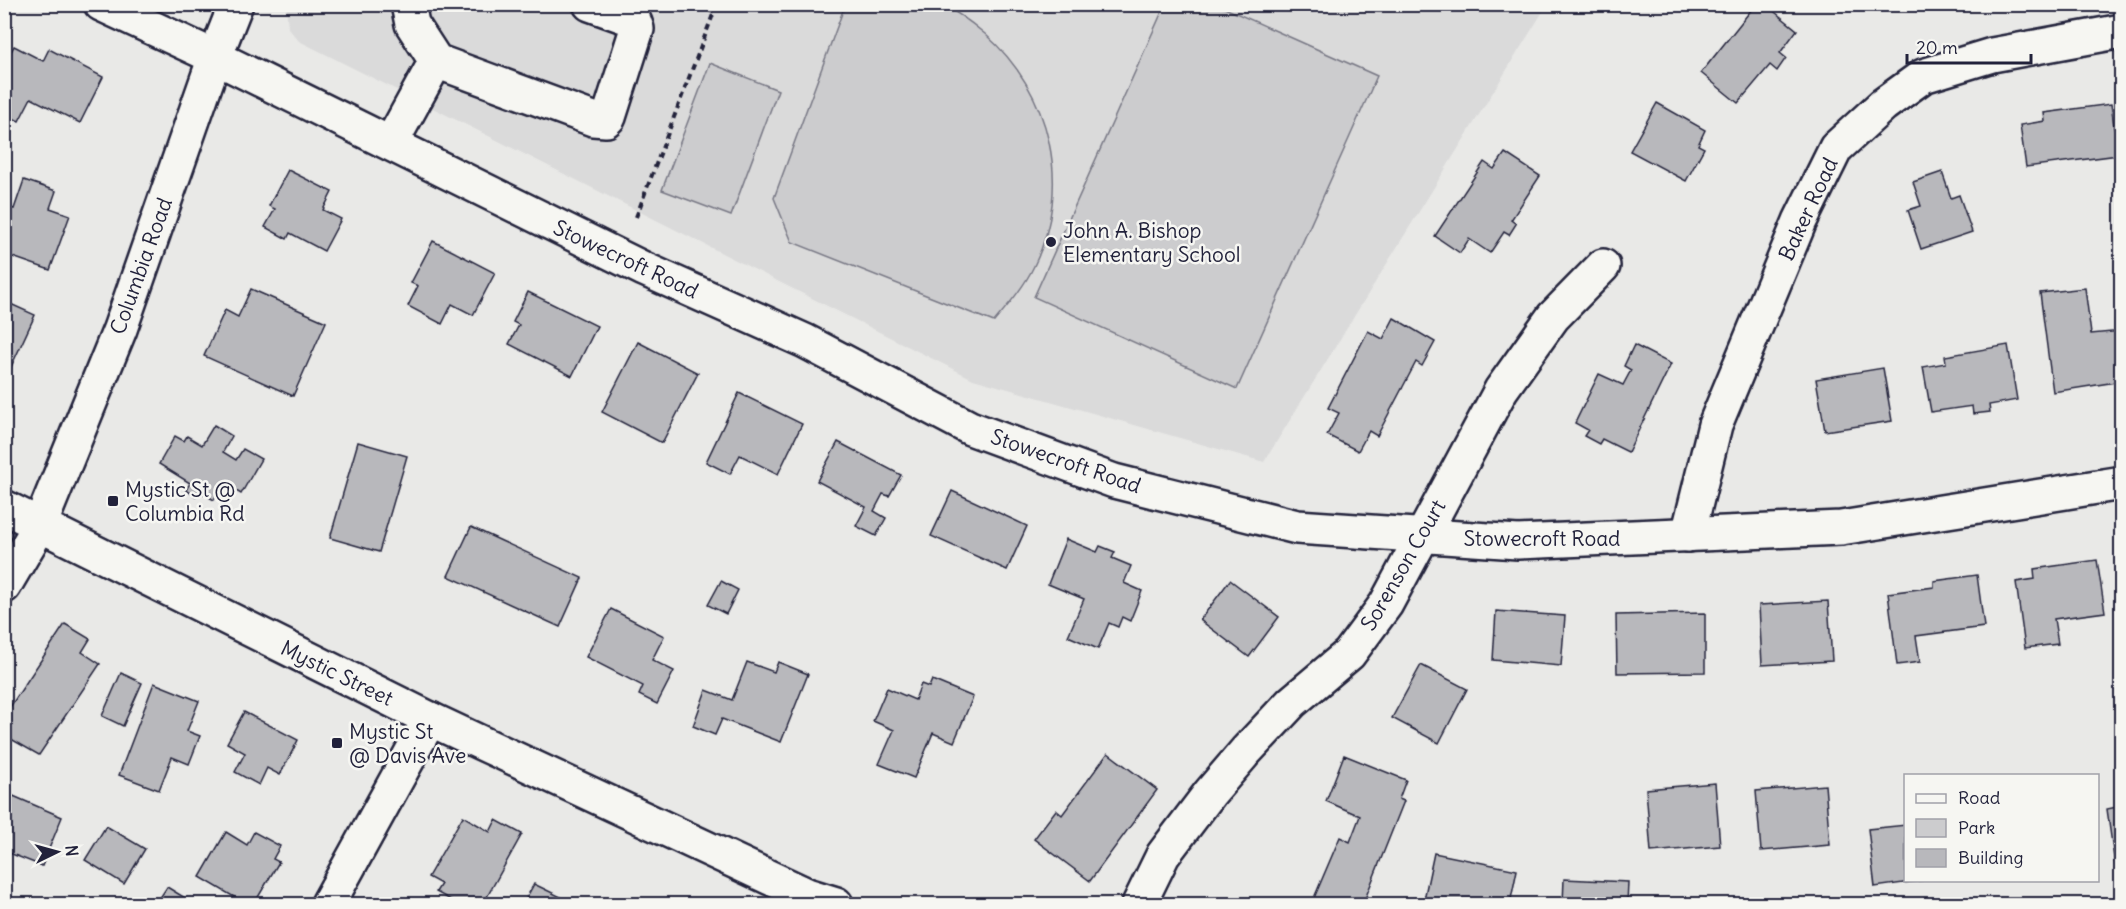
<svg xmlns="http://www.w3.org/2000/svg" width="2126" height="909" font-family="Delius,sans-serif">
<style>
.built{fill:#dadada}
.green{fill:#ccccce;stroke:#777784;stroke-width:1.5}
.building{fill:#b8b8bc;stroke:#22223b;stroke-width:1.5}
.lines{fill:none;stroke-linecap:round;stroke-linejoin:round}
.minor-casing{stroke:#22223b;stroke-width:38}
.highway-casing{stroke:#22223b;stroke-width:38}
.path{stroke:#22223b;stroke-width:4;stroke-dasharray:6 4.5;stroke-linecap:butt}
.minor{stroke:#f6f6f2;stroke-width:33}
.highway{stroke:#f6f6f2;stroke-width:33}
.poi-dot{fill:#22223b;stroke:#f6f6f2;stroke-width:2}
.labels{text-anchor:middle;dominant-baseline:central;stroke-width:5;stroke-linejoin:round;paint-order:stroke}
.street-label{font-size:21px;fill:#22223b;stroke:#f6f6f2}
.poi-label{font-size:21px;fill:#22223b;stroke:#f6f6f2;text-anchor:start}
</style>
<rect width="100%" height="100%" fill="#e9e9e7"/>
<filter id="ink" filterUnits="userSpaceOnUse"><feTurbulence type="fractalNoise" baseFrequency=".0167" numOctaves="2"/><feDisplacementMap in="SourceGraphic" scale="12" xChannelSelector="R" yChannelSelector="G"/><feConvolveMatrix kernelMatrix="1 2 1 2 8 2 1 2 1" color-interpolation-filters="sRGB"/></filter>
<g filter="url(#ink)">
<!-- built -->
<polygon class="built" points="286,4 1547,5 1264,462 973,379 299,41 288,28"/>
<!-- green -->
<g class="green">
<path d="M845 5 940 4C956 11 972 23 985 34 1051 92 1073 186 1034 266 1024 287 1009 304 994 322L792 242 774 198Z"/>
<polygon points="1165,5 1218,5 1377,76 1237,389 1034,297"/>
<polygon points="710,63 778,90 731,216 662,190"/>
</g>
<!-- building -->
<g class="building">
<polygon points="1756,4 1765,4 1797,30 1780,53 1786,58 1777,71 1770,65 1738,103 1701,73"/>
<polygon points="14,46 43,61 49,49 103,77 80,123 31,98 19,121 4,114 4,65"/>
<polygon points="1657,103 1705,130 1698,145 1704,148 1686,181 1630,151"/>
<polygon points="2111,104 2118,155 2026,167 2020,125 2045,121 2044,113"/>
<polygon points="1505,153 1540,176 1511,220 1516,224 1509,235 1504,232 1490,253 1469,239 1460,253 1435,236 1484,162 1494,169"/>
<polygon points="288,170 332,192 323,210 341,219 324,251 290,233 287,239 265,227 275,209 269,206"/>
<polygon points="1942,172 1951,198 1959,195 1972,232 1921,249 1908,210 1921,206 1913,182"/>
<polygon points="24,180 56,191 50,208 70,215 50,270 4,254 4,206 14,209"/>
<polygon points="433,241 495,273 473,315 452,304 442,324 408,306 418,286 411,283"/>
<polygon points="2085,288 2091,334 2122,331 2122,381 2053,392 2040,293"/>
<polygon points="251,289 326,322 293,396 204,356 225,310 238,317"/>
<polygon points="528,292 597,326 572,376 509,344 519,325 513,322"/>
<polygon points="4,301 35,315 4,382"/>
<polygon points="1394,318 1435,342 1422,366 1416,362 1377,436 1369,431 1358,451 1327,435 1339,413 1328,408 1368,331 1383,339"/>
<polygon points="638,342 698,373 662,443 602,412"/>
<polygon points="1634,345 1671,364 1628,452 1602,439 1599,444 1584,436 1588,430 1575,423 1599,374 1623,385 1631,370 1624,366"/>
<polygon points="2008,345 2017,400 1989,405 1990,412 1973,414 1972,406 1931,412 1923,367 1946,363 1945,356"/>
<polygon points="1883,368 1892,421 1825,431 1816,379"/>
<polygon points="739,393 802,424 778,474 740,455 730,474 706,462"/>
<polygon points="214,425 232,436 223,452 236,460 243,449 261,459 241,494 223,483 214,500 200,492 197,497 186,490 190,483 159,464 175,436 184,441 187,436 202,445"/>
<polygon points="358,442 407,456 379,552 330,538"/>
<polygon points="838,442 901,475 889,496 883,494 874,511 886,518 876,536 856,526 866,507 817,481"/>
<polygon points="952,491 1027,526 1007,570 931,536"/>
<polygon points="471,527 582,578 560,627 448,576"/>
<polygon points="1066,539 1097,552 1100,546 1115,552 1112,558 1131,566 1124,583 1142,591 1130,621 1122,617 1118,627 1109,623 1098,649 1068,636 1084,599 1048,584"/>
<polygon points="2097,560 2105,612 2054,619 2058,644 2025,648 2016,582 2035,579 2034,569"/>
<polygon points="1977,575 1984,627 1916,636 1920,662 1897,665 1888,593 1934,587 1934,581"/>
<polygon points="1230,580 1279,617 1249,657 1200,620"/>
<polygon points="721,581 738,590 726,614 708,605"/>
<polygon points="1828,601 1832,661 1762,665 1759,605"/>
<polygon points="611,609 664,636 652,660 674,671 657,704 639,695 643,686 586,657"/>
<polygon points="1496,611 1565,616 1561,666 1493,660"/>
<polygon points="1705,613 1705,672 1617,673 1616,615"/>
<polygon points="65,624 90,639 82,652 100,664 39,755 4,735 4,716"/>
<polygon points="747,662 774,672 778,662 808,674 781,742 722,719 715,735 693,726 706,690 732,700"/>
<polygon points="1421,665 1467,689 1439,743 1392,718"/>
<polygon points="121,673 142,683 123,726 102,716"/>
<polygon points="932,680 973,697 954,742 933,733 914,778 879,764 894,730 873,721 887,688 915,700 921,684 929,687"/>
<polygon points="154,683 199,701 187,731 200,736 189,764 172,757 159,790 119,775"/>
<polygon points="244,712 298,740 280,775 267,768 259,785 235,772 245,753 227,743"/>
<polygon points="1108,753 1157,790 1090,881 1034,839 1056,810 1062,815"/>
<polygon points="1344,755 1406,780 1399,799 1404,801 1363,904 1333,904 1314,898 1340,837 1350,842 1360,816 1326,801"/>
<polygon points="1715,783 1720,846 1651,852 1646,789"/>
<polygon points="1825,785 1830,845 1761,851 1756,791"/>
<polygon points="4,792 62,817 42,866 4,851"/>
<polygon points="2122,806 2122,864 2115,865 2107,809"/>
<polygon points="463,816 490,832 496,820 522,834 483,904 458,904 436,892 441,884 428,877"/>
<polygon points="1906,825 1906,880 1925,880 1875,887 1868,829"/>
<polygon points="106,826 145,849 124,884 85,860"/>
<polygon points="226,832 247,845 254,832 280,846 273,859 279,862 254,904 246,904 200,877"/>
<polygon points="1434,853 1517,870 1510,904 1423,904"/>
<polygon points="1564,879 1628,882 1627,904 1563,904"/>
<polygon points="534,884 563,898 559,904 523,904"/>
<polygon points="167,887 195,904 156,904"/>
</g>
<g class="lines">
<defs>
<g id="minor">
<polyline points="101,4 215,57 644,269 805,341 970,428 1114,481 1297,527 1518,542 1841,528 2122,483"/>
<polyline points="408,4 412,24 436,61 593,119 606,120 609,117 637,29 635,23 632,19 590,4"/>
<polyline points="391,143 436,61"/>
<polyline points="1688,535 1715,425 1800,221 1836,148 1883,105 1923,76 1992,55 2122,31"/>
<polyline points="4,586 40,525 120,329 215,57 236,4"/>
<polyline points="328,904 430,719"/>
<polyline points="1139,904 1163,855 1210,793 1246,751 1292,702 1349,654 1386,604 1501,390 1553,317 1603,266"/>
</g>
<polyline id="highway" points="4,507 430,719 807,895 836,904"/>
</defs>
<!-- minor casing -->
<use href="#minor" class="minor-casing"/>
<!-- highway casing -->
<use href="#highway" class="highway-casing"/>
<!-- path -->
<polyline class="path" points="636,217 714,12 694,4"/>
<!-- minor -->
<use href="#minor" class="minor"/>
<!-- highway -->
<use href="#highway" class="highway"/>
</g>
</g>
<!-- markers -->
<g class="poi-dot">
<circle cx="1051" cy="242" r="6"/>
<rect x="107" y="495" width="12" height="12" rx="3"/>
<rect x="331" y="737" width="12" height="12" rx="3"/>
</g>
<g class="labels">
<!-- street labels -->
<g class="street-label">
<text transform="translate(1808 209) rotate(-65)">Baker Road</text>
<text transform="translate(626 259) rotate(25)">Stowecroft Road</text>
<text transform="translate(141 266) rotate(-70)">Columbia Road</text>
<text transform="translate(1066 461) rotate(19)">Stowecroft Road</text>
<text x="1542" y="538">Stowecroft Road</text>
<text transform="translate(1403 565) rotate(-60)">Sorenson Court</text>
<text transform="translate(337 673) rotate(26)">Mystic Street</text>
</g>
<!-- poi labels -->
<g class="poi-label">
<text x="1063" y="230">John A. Bishop<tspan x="1063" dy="24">Elementary School</tspan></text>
<text x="125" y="489">Mystic St @<tspan x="125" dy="24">Columbia Rd</tspan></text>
<text x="349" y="731">Mystic St<tspan x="349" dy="24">@ Davis Ave</tspan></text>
</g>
</g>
<!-- margin -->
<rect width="2126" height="909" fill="none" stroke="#f6f6f2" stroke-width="24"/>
<rect x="12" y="12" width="2102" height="885" fill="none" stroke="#22223b" stroke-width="2" filter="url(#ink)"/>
<!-- legend -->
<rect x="1904" y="774" width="195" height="108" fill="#f6f6f2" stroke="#a1a1a9" stroke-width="1.5"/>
<rect x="1916" y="794" width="30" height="9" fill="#f6f6f2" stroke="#a1a1a9" stroke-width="1.5"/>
<text x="1958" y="804" font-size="18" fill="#22223b">Road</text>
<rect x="1916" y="819" width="30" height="18" fill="#ccccce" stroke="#a1a1a9" stroke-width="1.5"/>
<text x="1958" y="834" font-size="18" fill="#22223b">Park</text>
<rect x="1916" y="849" width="30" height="18" fill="#b8b8bc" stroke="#a1a1a9" stroke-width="1.5"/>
<text x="1958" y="864" font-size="18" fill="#22223b">Building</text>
<!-- north arrow -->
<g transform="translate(57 852) rotate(85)" stroke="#f6f6f2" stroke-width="4.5" paint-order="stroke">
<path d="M0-4.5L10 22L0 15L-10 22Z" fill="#22223b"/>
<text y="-9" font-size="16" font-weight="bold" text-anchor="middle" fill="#22223b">N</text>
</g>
<!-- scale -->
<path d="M1907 54v9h124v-9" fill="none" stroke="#22223b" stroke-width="3"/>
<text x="1916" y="54" font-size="18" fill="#22223b" stroke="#f6f6f2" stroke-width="4.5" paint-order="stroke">20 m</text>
</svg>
